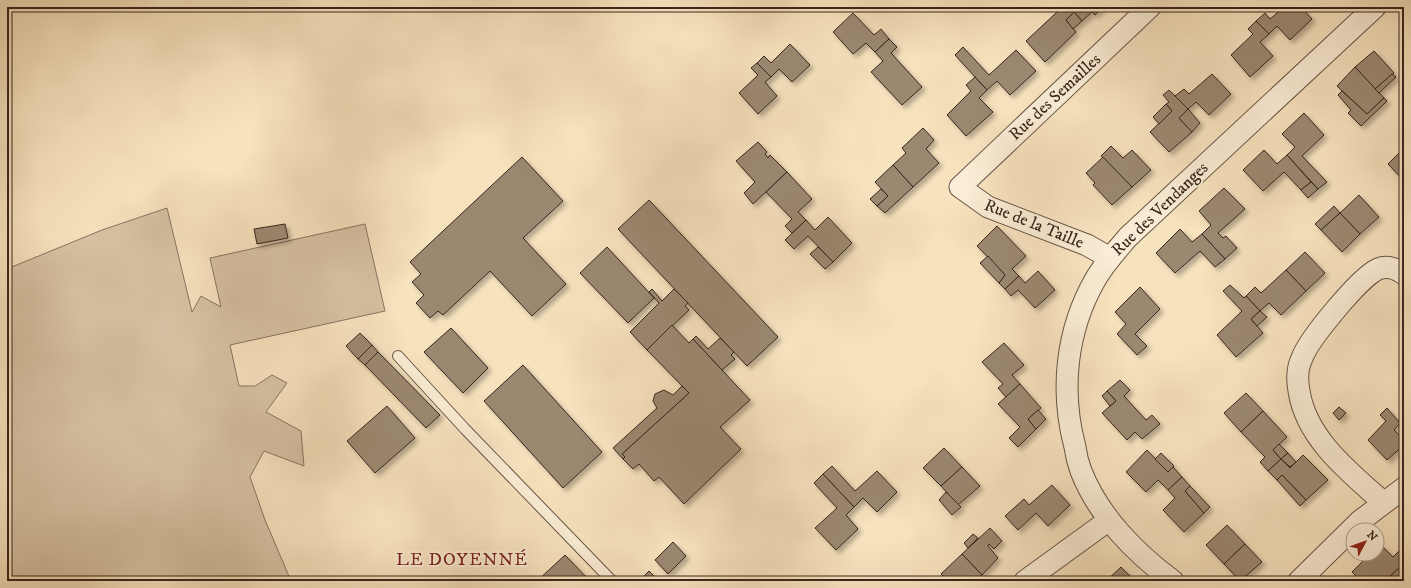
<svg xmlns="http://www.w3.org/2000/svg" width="1411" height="588" font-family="'IM FELL DW Pica',serif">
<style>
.green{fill:#d7c2a3;stroke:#887460}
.building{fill:#9b8871;stroke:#38261d;filter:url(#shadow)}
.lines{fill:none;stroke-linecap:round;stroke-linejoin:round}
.service-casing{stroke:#685545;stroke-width:12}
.minor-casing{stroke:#685545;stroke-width:23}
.service{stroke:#faecd5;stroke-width:10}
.minor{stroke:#faecd5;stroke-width:21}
.labels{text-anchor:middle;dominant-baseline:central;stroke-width:4;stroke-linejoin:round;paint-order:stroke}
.street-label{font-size:17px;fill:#38261d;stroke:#faecd5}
.neighbourhood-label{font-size:18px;letter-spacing:1px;fill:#7a1f14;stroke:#faecd5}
</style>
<defs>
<filter id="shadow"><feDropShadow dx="3.5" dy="3.5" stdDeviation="2" flood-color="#0004"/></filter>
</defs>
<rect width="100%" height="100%" fill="#f7e2be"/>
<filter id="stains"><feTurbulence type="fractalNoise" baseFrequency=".005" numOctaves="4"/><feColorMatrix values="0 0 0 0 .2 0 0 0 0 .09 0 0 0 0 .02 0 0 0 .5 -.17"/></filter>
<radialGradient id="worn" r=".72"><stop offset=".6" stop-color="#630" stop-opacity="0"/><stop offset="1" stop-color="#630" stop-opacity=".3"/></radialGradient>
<!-- green -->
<polygon class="green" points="167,208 192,312 201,296 221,307 210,258 365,224 385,311 230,345 239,386 255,386 272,375 287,383 266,412 301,431 304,466 264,451 250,477 265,520 291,581 7,581 7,269 102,230"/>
<!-- building -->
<g class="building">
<polygon points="1052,7 1069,7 1074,12 1066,20 1076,32 1045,62 1026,41 1057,12"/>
<polygon points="1079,7 1088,7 1092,12 1082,21 1074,12"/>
<polygon points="1088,7 1103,7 1095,15"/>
<polygon points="1284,7 1301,7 1312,19 1290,40 1277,26 1269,34 1256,21 1265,13 1270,19"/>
<polygon points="1074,12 1082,21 1073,29 1066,20"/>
<polygon points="853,13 874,35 881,29 889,39 875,52 866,43 853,54 833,32"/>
<polygon points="1256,21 1269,34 1260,42 1273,56 1250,77 1231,55 1253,34 1248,29"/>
<polygon points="889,39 897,47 891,53 922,87 902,105 871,72 883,61 875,52"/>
<polygon points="790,44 810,65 792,82 779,69 771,77 757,63 764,56 771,63"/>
<polygon points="963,47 989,75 1016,50 1036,71 1010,95 997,81 987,90 955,55"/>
<polygon points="1374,51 1394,73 1375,89 1355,67"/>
<polygon points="757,63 771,77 765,82 777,96 758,114 739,93 758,75 751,68"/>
<polygon points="1355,67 1384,98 1367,114 1337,86"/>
<polygon points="1212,74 1231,94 1209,115 1196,102 1188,109 1175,96 1184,89 1189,94"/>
<polygon points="1392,74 1396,77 1379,93 1375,89"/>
<polygon points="975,77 987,90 979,98 993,112 966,136 947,115 971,91 966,85"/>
<polygon points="1169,90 1188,109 1179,118 1192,132 1169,152 1150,132 1172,111 1166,104 1169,102 1163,95"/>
<polygon points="1342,91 1367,114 1384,98 1387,101 1361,126 1348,113 1351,110 1338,95"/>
<polygon points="1166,104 1172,111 1159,124 1153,117"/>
<polygon points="1188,109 1200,123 1192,132 1179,118"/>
<polygon points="1304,113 1324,135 1302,156 1327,182 1318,189 1287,155 1295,147 1282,134"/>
<polygon points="923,128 934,140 926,149 939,163 913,187 893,165 906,153 902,148"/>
<polygon points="758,142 767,152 765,154 768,158 770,155 787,172 753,204 744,193 755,182 736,161"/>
<polygon points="1111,146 1123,158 1132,150 1151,170 1132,187 1101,156"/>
<polygon points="1404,148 1404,181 1388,164"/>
<polygon points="1264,150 1277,164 1287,155 1311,182 1301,190 1284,172 1263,191 1243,170"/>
<polygon points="522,157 563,201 523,238 566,284 532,316 490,271 443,315 438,311 430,318 416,303 424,295 412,282 421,274 410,262"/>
<polygon points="1103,157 1132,187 1112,205 1093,185 1095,183 1086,173"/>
<polygon points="893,165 913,187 885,213 877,206 888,196 875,182"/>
<polygon points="787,172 812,199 798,212 806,220 792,233 785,226 792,219 766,192"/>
<polygon points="1311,182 1318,189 1308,198 1301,190"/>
<polygon points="1224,188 1245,209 1218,233 1223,238 1226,236 1237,248 1225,259 1202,234 1211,225 1199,211"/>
<polygon points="881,189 888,196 877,206 870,199"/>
<polygon points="1359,195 1379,217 1360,234 1340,213"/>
<polygon points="649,200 778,337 747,366 618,229"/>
<polygon points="1334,206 1340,213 1321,230 1315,224"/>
<polygon points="1340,213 1360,234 1342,252 1321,230"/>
<polygon points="828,217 852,243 833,262 808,236 794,249 785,240 806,220 815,230"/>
<polygon points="285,224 288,238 257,244 254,229"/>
<polygon points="997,226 1026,256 1012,269 1019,276 1005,289 999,283 1005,275 977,246"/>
<polygon points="1180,229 1192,242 1202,234 1225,259 1215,267 1200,251 1175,273 1156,253"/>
<polygon points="607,247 654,298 628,323 580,273"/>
<polygon points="818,247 833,262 825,269 810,254"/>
<polygon points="1305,252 1325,273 1306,291 1286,270"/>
<polygon points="988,256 1005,275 999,283 980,263"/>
<polygon points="1286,270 1306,291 1281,315 1269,303 1260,311 1246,296 1255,287 1261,293"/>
<polygon points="1038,271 1055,290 1035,308 1018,290 1011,296 1005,289 1019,276 1025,283"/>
<polygon points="1230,285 1244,298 1246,296 1260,311 1251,319 1263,333 1236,357 1217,335 1242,311 1223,291"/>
<polygon points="1140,287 1160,309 1135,334 1147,346 1137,355 1117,334 1126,324 1115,312"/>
<polygon points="652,289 662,301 674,289 688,303 685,306 689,310 647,350 630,332 659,303 649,292"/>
<polygon points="1260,311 1267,317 1257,326 1251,319"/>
<polygon points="672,325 689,343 693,339 750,400 720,427 741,449 684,504 659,477 654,481 639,464 633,469 623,459 625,457 622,454 689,393 647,350"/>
<polygon points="451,328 488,368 463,393 424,352"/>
<polygon points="360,333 372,345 358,359 346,346"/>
<polygon points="696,336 708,349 720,338 734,352 731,355 735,359 722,370 693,339"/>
<polygon points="1004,343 1024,365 1012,375 1020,384 1006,397 998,388 1003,384 982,362"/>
<polygon points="372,345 378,352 365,365 358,359"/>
<polygon points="378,352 440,415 426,428 365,365"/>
<polygon points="523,365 602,452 563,488 484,401"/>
<polygon points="1120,380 1130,390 1124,396 1146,420 1152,415 1160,424 1142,439 1135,432 1127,440 1102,413 1116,401 1107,391"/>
<polygon points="1020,384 1041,408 1028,419 1036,429 1018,447 1009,438 1020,427 998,404"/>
<polygon points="682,386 689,393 622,454 625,457 623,459 613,448 657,408 653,401 655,394 664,390 673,395"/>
<polygon points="1107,391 1116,401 1110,406 1102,396"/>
<polygon points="1246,393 1263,411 1241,432 1224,413"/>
<polygon points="387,406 415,438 375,473 347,441"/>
<polygon points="1339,407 1346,413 1339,420 1333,413"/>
<polygon points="1387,408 1400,423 1394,430 1404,440 1404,445 1387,460 1368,440 1386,421 1380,415"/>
<polygon points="1038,410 1046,419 1036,429 1028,419"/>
<polygon points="1263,411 1287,437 1273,450 1281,459 1268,471 1260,462 1265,457 1241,432"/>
<polygon points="1279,444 1288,453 1281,459 1273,450"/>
<polygon points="944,448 962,467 941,486 923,468"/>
<polygon points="1147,450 1168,472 1173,467 1182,477 1168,490 1158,480 1146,492 1126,472"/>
<polygon points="1161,453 1174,466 1168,472 1155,459"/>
<polygon points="1288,453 1296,462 1290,467 1281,459"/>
<polygon points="1303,455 1328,480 1306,500 1282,475 1277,480 1268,471 1281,459 1290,468"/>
<polygon points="832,466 855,491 877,471 897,492 877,512 863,498 854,507 823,474"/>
<polygon points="962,467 980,486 958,505 941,486"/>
<polygon points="823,474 854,507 846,515 858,529 836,550 815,528 837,508 814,483"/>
<polygon points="1282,475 1306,500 1300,506 1277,480"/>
<polygon points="1182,477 1190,486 1185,491 1204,513 1184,532 1163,510 1175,498 1168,490"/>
<polygon points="1052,485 1070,505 1048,526 1036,513 1018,530 1005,516 1024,499 1029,505"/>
<polygon points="1190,486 1210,507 1204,513 1185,491"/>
<polygon points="946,492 961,507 952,515 939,500"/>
<polygon points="1227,525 1245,544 1224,564 1206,545"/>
<polygon points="990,528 1002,541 994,549 989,544 988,546 998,558 982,575 962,554"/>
<polygon points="973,534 978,538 968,548 964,543"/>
<polygon points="673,542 686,556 668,574 655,560"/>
<polygon points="1245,544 1262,562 1240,581 1224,564"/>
<polygon points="1380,544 1393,557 1401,549 1404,552 1404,569 1401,566 1385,581 1361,581 1352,572 1370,554 1377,554 1377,547"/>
<polygon points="962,554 982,575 975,581 948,581 941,574"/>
<polygon points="565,555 590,581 537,581"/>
<polygon points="1401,566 1404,569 1404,573 1395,581 1386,580"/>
<polygon points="1121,567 1135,581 1106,581"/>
<polygon points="649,571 658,580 639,581"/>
</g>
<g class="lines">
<defs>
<polyline id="service" points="398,356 465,429 612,581"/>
<g id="minor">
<polyline points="1110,258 1087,245 988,207 960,187 1150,7"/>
<path d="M1383 502C1349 472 1306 438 1299 391 1297 380 1297 368 1302 358 1309 339 1360 277 1378 269 1388 265 1396 269 1404 274"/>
<polyline points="1025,581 1109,520"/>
<path d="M1173 581C1135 553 1098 515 1081 471 1078 463 1076 455 1075 447 1060 391 1066 331 1095 280 1104 264 1117 250 1128 237L1375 7"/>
<polyline points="1299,581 1360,521 1404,488"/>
</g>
</defs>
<!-- service casing -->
<use href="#service" class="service-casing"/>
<!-- minor casing -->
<use href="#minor" class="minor-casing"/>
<!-- service -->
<use href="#service" class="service"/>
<!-- minor -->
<use href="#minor" class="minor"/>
</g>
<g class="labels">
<!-- street labels -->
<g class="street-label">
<text transform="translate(1055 97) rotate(-43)">Rue des Semailles</text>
<text transform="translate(1160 209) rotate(-44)">Rue des Vendanges</text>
<text transform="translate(1034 224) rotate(22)">Rue de la Taille</text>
</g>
<!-- neighbourhood labels -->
<g class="neighbourhood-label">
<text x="462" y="560">LE DOYENNÉ</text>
</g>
</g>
<!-- margin -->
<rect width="1411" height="588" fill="none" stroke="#f7e2be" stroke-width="24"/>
<rect x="8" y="8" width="1395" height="572" fill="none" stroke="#38261d" stroke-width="2"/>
<rect x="12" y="12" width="1387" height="564" fill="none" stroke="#38261d"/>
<!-- north arrow -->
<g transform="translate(1365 542) rotate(49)"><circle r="19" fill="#faecd5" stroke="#ac9d8b"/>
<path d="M0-3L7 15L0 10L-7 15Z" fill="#8f2418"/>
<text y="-6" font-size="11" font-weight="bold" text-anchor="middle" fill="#38261d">N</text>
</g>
<rect width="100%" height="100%" filter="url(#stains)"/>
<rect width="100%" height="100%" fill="url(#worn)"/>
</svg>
